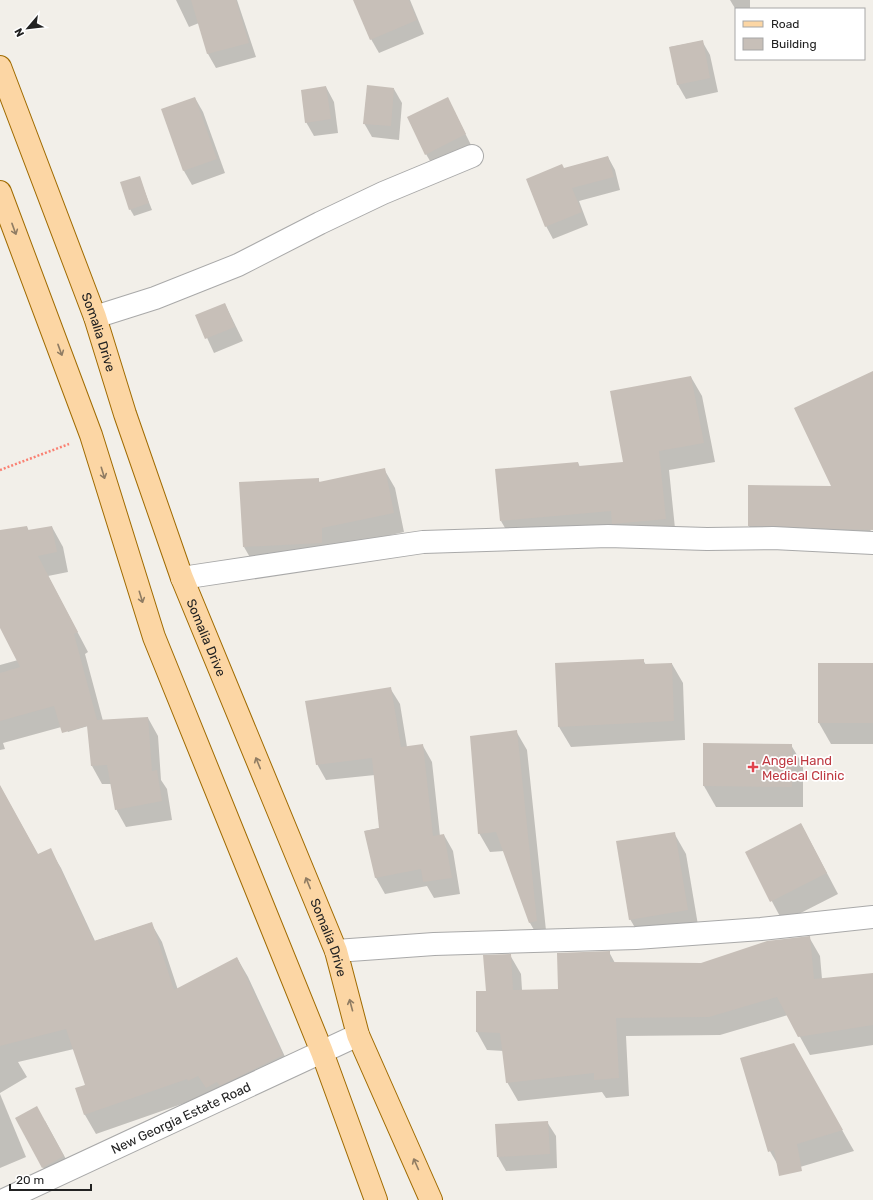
<svg xmlns="http://www.w3.org/2000/svg" width="873" height="1200" font-family="Rubik,sans-serif">
<style>
.shadow{fill:#0003}
.building{fill:#c7bfb8}
.lines{fill:none;stroke-linecap:round;stroke-linejoin:round}
.street-casing{stroke:#a9a9a9;stroke-width:24}
.primary-casing{stroke:#a06b00;stroke-width:24}
.path{stroke:#fa8072;stroke-width:2.5;stroke-dasharray:2 2;stroke-linecap:butt}
.street{stroke:#fff;stroke-width:22}
.primary{stroke:#fcd6a4;stroke-width:22}
.oneway{stroke:#8f7c63}
.health-dot{fill:#e0444e;stroke:#fff;stroke-width:1.5}
.labels{text-anchor:middle;dominant-baseline:central;stroke-width:3.5;stroke-linejoin:round;paint-order:stroke}
.street-label{font-size:13px;fill:#222;stroke:#fff}
.health-label{font-size:13px;fill:#be3a42;stroke:#fff;text-anchor:start}
</style>
<rect width="100%" height="100%" fill="#f2efe9"/>
<!-- shadow -->
<g class="shadow">
<polygon points="176,0 237,0 256,57 216,68 208,54 199,23 189,27"/>
<polygon points="354,0 410,0 424,34 379,53 371,39"/>
<polygon points="730,0 750,0 750,9 736,10"/>
<polygon points="702,41 710,55 718,92 686,99 678,85 670,47"/>
<polygon points="326,87 334,102 338,133 314,136 306,122"/>
<polygon points="394,89 402,103 399,140 372,137 364,123"/>
<polygon points="195,98 203,112 225,173 192,185 184,171 163,109"/>
<polygon points="448,99 473,149 434,168 426,154"/>
<polygon points="608,157 615,170 620,190 579,201 588,225 553,239 546,226 564,169"/>
<polygon points="139,177 152,210 134,216 130,209"/>
<polygon points="225,304 243,341 214,353 197,316"/>
<polygon points="873,372 873,512 870,512 871,548 759,544 749,526 832,487"/>
<polygon points="691,377 702,396 715,462 669,470 676,538 512,540 501,521 578,463 580,467 624,463"/>
<polygon points="384,469 395,488 404,532 255,566 244,547 318,479 320,483"/>
<polygon points="27,527 29,531 52,527 63,547 68,572 48,576 88,652 85,654 103,721 148,718 158,736 161,780 167,789 172,820 126,827 116,809 111,784 102,784 92,766 88,726 68,732 65,726 3,743 5,749 0,750 0,665 18,660 0,626 0,531"/>
<polygon points="643,660 646,665 672,664 683,683 685,740 571,747 559,727 556,664"/>
<polygon points="819,664 873,664 873,744 831,744 819,723"/>
<polygon points="390,688 400,704 407,747 423,746 432,762 440,836 444,835 453,851 460,894 434,898 427,886 385,894 376,878 365,831 380,828 375,775 326,780 317,764"/>
<polygon points="516,731 527,750 547,940 541,942 530,923 504,851 490,852 479,833"/>
<polygon points="704,744 791,745 803,765 803,807 716,807 704,786"/>
<polygon points="0,786 38,855 50,850 61,868 95,941 151,923 162,942 178,990 237,958 248,977 293,1074 199,1098 96,1134 85,1115 76,1089 86,1085 74,1049 18,1062 27,1077 0,1093"/>
<polygon points="801,824 838,894 783,922 746,853"/>
<polygon points="674,833 686,854 699,931 642,940 630,919"/>
<polygon points="809,937 820,956 822,979 873,974 873,1045 810,1055 788,1015 720,1035 626,1036 629,1096 606,1098 602,1092 518,1101 507,1082 504,1051 487,1050 477,1032 487,992 510,955 521,974 522,990 559,990 609,952 615,963 701,964"/>
<polygon points="805,1065 854,1151 800,1167 779,1167 767,1146"/>
<polygon points="0,1094 26,1157 0,1168"/>
<polygon points="16,1118 45,1121 72,1170 51,1182"/>
<polygon points="547,1122 556,1136 557,1168 506,1171 498,1157"/>
</g>
<!-- building -->
<g class="building">
<polygon points="191,0 236,0 249,43 207,54"/>
<polygon points="353,0 409,0 417,20 370,40"/>
<polygon points="703,40 710,78 677,85 669,47"/>
<polygon points="367,85 394,88 391,126 363,124"/>
<polygon points="326,86 331,119 305,123 301,90"/>
<polygon points="195,97 217,159 183,171 161,109"/>
<polygon points="448,97 466,134 425,155 407,117"/>
<polygon points="608,156 614,177 572,188 582,212 545,227 526,179 562,164 564,168"/>
<polygon points="140,176 149,203 129,210 120,182"/>
<polygon points="225,303 235,327 205,339 195,315"/>
<polygon points="873,371 873,530 748,526 748,485 831,486 794,408"/>
<polygon points="691,376 704,443 659,451 666,519 612,524 611,511 500,521 495,469 578,462 579,466 623,462 610,391"/>
<polygon points="385,468 394,513 322,528 322,543 243,547 239,482 319,478 319,482"/>
<polygon points="27,526 28,530 52,526 57,552 38,556 78,632 74,634 97,720 148,717 152,771 157,770 162,801 115,810 107,765 91,766 87,726 62,733 54,706 0,721 0,673 20,667 0,628 0,530"/>
<polygon points="644,659 644,664 672,663 674,721 558,727 555,663"/>
<rect x="818" y="663" width="55" height="60"/>
<polygon points="391,687 401,747 423,744 433,836 444,834 452,878 423,882 421,869 375,878 364,831 379,828 372,758 316,765 305,701"/>
<polygon points="517,730 537,921 529,923 496,832 478,834 470,736"/>
<polygon points="703,743 792,744 792,787 703,786"/>
<polygon points="0,785 38,854 51,848 94,941 152,922 174,990 237,957 283,1055 220,1086 217,1082 206,1088 198,1076 188,1081 187,1079 84,1115 75,1088 85,1085 66,1029 0,1046"/>
<polygon points="801,823 827,873 770,902 745,852"/>
<polygon points="675,832 688,910 629,920 616,841"/>
<polygon points="810,936 814,979 873,973 873,1025 798,1037 777,997 709,1017 616,1018 619,1078 594,1080 594,1073 506,1083 500,1033 476,1032 476,991 486,991 483,955 511,954 513,990 558,989 557,953 610,951 610,962 701,963 767,941"/>
<polygon points="794,1043 843,1130 797,1144 802,1171 779,1176 774,1150 768,1152 740,1058"/>
<polygon points="37,1106 64,1156 42,1168 15,1118"/>
<polygon points="548,1121 550,1154 497,1157 495,1124"/>
</g>
<g class="lines">
<defs>
<g id="street">
<polyline points="95,317 155,298 238,265 320,223 383,193 472,156"/>
<polyline points="182,578 423,542 608,536 707,539 773,538 873,543"/>
<polyline points="336,951 434,944 636,938 761,929 873,917"/>
<path id="s1" d="M4 1200 358 1035"/>
</g>
<g id="primary">
<path id="s2" d="M0 67 95 317 125 414 182 578 336 951 358 1035 431 1200"/>
<polyline points="0,192 91,435 154,637 322,1052 376,1200"/>
</g>
</defs>
<!-- street casing -->
<use href="#street" class="street-casing"/>
<!-- primary casing -->
<use href="#primary" class="primary-casing"/>
<!-- path -->
<polyline class="path" points="0,470 69,444"/>
<!-- street -->
<use href="#street" class="street"/>
<!-- primary -->
<use href="#primary" class="primary"/>
</g>
<!-- one-way arrows -->
<defs><path id="oneway-shaft" d="M-6 0H5M1.5-3L5.5 0L1.5 3" fill="none" stroke-width="1.6" stroke-linecap="round" stroke-linejoin="round"/></defs>
<g class="oneway">
<use href="#oneway-shaft" transform="translate(14 229) rotate(70)"/>
<use href="#oneway-shaft" transform="translate(60 350) rotate(70)"/>
<use href="#oneway-shaft" transform="translate(103 473) rotate(73)"/>
<use href="#oneway-shaft" transform="translate(141 597) rotate(73)"/>
<use href="#oneway-shaft" transform="translate(258 763) rotate(-112)"/>
<use href="#oneway-shaft" transform="translate(308 883) rotate(-112)"/>
<use href="#oneway-shaft" transform="translate(351 1005) rotate(-105)"/>
<use href="#oneway-shaft" transform="translate(416 1164) rotate(-114)"/>
</g>
<!-- markers -->
<path class="health-dot" d="M751 761h4v4h4v4h-4v4h-4v-4h-4v-4h4z"/>
<g class="labels">
<!-- street labels -->
<g class="street-label">
<text stroke="none"><textPath href="#s2" startOffset="283">Somalia Drive</textPath></text>
<text stroke="none"><textPath href="#s2" startOffset="607">Somalia Drive</textPath></text>
<text stroke="none"><textPath href="#s2" startOffset="931">Somalia Drive</textPath></text>
<text stroke="none"><textPath href="#s1" startOffset="195">New Georgia Estate Road</textPath></text>
</g>
<!-- health labels -->
<g class="health-label">
<text x="762" y="760">Angel Hand<tspan x="762" dy="15">Medical Clinic</tspan></text>
</g>
</g>
<!-- legend -->
<rect x="735" y="8" width="130" height="52" fill="#ffffff" stroke="#a7a7a7"/>
<rect x="743" y="21" width="20" height="6" fill="#fcd6a4" stroke="#a7a7a7"/>
<text x="771" y="28" font-size="12" fill="#222222">Road</text>
<rect x="743" y="38" width="20" height="12" fill="#c7bfb8" stroke="#a7a7a7"/>
<text x="771" y="48" font-size="12" fill="#222222">Building</text>
<!-- north arrow -->
<g transform="translate(28 28) rotate(242)" stroke="#ffffff" stroke-width="3" paint-order="stroke">
<path d="M0-3L7 15L0 10L-7 15Z" fill="#222222"/>
<text y="-6" font-size="11" font-weight="bold" text-anchor="middle" fill="#222222">N</text>
</g>
<!-- scale -->
<path d="M10 1184v6h81v-6" fill="none" stroke="#222222" stroke-width="2"/>
<text x="16" y="1184" font-size="12" fill="#222222" stroke="#ffffff" stroke-width="3" paint-order="stroke">20 m</text>
</svg>
